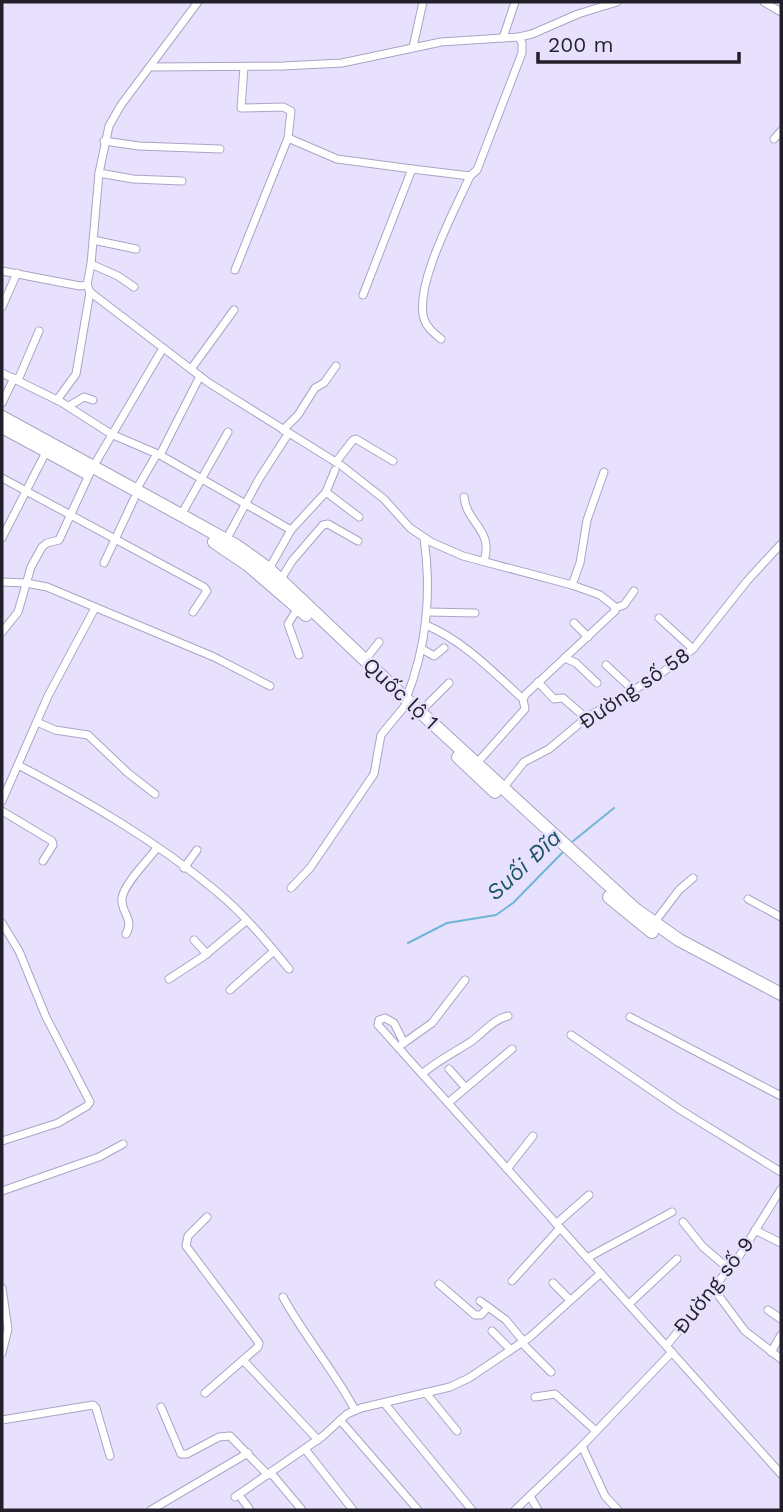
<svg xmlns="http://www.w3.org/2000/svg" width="783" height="1512" font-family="'Work Sans',sans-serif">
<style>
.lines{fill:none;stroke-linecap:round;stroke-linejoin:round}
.stream{stroke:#70b6d3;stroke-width:2}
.minor-casing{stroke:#aca3c4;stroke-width:9}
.trunk-casing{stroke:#aca3c4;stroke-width:14}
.minor{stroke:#fff;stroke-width:7}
.trunk{stroke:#fff;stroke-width:12}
.labels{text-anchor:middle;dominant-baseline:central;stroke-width:5;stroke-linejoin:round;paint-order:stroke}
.street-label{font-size:21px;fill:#221f2b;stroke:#e8e1fd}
.water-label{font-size:23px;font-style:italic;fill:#1c5469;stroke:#e8e1fd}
</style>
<rect width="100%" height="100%" fill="#e8e1fd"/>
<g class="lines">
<!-- stream -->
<g class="stream">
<polyline points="572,842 614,808"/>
<polyline points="408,943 447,923 496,915 513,903 563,852"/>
</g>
<defs>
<g id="minor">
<polyline points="764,2 781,12"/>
<polyline points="503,38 515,2"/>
<polyline points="413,47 423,2"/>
<polyline points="151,67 283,66 342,63 441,42 519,37 532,34 578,14 617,2"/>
<polyline points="288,138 337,159 412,169"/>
<polyline points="774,139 781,131"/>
<polyline points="104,141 139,146 220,149"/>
<polyline points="99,173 133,179 182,181"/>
<polyline points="93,240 136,249"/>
<polyline points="91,264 118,276 134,287"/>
<polyline points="235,270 288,138 291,111 283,107 241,108 244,67"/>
<polyline points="2,271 80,286 87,285 91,264 99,173 109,126 121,105 198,2"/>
<polyline points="87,285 90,292 209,383 342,466 384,499 410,528 431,542 463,556 572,585 600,595 614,606 615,611 526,694 523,699 525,709 477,763"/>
<polyline points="363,295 412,169 470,176 477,170 522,53 522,43 519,37"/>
<polyline points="2,307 17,273"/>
<path d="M441 339C434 333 427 328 424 319 414 285 455 210 470 176"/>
<polyline points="191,369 234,310"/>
<polyline points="2,373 61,402 111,434 160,455 291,530 269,569"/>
<polyline points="18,380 39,331"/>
<polyline points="57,400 76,374 90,292"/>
<polyline points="2,403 14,378"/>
<polyline points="69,406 84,397 93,400"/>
<polyline points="283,430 298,415 315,388 324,383 336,366"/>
<polyline points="160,455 200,376"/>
<polyline points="336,462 353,440 356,439 393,461"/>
<polyline points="93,467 163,348"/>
<polyline points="2,478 204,587 207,591 193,612"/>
<polyline points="136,490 157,454"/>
<polyline points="326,492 335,470"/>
<path d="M464 497C467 524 494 530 484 561"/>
<polyline points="181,515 228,432"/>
<polyline points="291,530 326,492 359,517"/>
<polyline points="2,538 46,452"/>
<polyline points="226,540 259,479 288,434"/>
<polyline points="104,563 134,499"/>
<polyline points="281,579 292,561 323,525 328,524 358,541"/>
<polyline points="2,582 26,583 47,587 214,657 270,686"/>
<polyline points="572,585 580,563 587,520 604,472"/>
<polyline points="298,608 288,624 299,655"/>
<polyline points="615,608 624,605 634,591"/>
<polyline points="428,612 475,613"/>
<polyline points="659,618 693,649"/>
<polyline points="574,623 588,637"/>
<path d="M426 625C464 641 493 672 523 699"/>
<polyline points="2,632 18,612 31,567 42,547 47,543 59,540 89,475"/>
<polyline points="422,649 434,656 444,648"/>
<polyline points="565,658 576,663 597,683"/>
<polyline points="365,660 379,642"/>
<polyline points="606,665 633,690"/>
<polyline points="538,682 554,699 563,698 586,718"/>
<path d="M406 699C427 646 432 593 424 538"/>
<polyline points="420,712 449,683"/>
<polyline points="37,722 55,730 88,735 128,773 155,794"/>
<path d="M18 765C87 801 156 841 216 891 243 913 267 942 289 969"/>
<polyline points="503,788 524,762 549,749 586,718 659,675 693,649 747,581 781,544"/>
<polyline points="2,801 48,696 95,608"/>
<polyline points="2,811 52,841 53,845 43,861"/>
<polyline points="184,868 197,850"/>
<polyline points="291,888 310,868 374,774 381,735 404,707"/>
<polyline points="748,899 781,917"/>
<polyline points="2,923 19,951 46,1017 90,1102 87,1106 58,1123 2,1141"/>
<polyline points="654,923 679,890 693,878"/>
<path d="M126 934C135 919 120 912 122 898 124 884 148 860 157 848"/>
<polyline points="194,940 207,954"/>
<polyline points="169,979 204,956 246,921"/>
<polyline points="230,990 274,951"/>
<polyline points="630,1017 781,1096"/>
<polyline points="571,1035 679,1109 781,1172"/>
<polyline points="404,1043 394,1023 385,1018 379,1020 378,1025 781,1474"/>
<polyline points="401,1045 432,1023 465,980"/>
<polyline points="449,1069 465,1087"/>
<path d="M422 1074C437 1061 455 1052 472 1041 484 1032 494 1019 508 1016"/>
<polyline points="448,1103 512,1049"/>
<polyline points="507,1169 533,1136"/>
<polyline points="2,1191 99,1157 123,1144"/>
<polyline points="207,1217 188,1236 186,1246 259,1343 258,1347 243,1360"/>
<polyline points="683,1222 703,1247 729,1269"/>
<polyline points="556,1224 589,1195"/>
<polyline points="755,1230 781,1243"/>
<polyline points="587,1258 672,1212"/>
<polyline points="512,1281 560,1228"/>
<polyline points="553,1283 570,1300"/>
<polyline points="439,1284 475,1315 481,1315 488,1307"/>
<polyline points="2,1288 8,1329 2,1353"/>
<polyline points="713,1288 745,1331 781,1359"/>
<path d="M283 1297C304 1336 334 1370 355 1410"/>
<polyline points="480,1301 506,1320 524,1342"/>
<polyline points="629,1304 677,1259"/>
<polyline points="768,1310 781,1319"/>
<polyline points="492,1331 510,1349"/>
<polyline points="522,1343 551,1372"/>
<polyline points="667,1345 740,1255 781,1189"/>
<polyline points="771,1352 781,1335"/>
<polyline points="205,1393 243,1360 318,1440"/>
<polyline points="426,1393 457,1431"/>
<polyline points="535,1397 555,1394 596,1431"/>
<polyline points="385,1404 472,1510"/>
<polyline points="161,1407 181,1454 187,1454 219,1437 230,1436 268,1475"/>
<polyline points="2,1420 93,1405 96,1408 110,1456"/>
<polyline points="340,1420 418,1510"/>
<polyline points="582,1446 605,1496 618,1510"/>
<polyline points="305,1449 353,1510"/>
<polyline points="271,1473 302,1510"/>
<polyline points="530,1496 538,1510"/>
<polyline points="235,1497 323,1436 347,1414 361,1408 450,1387 469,1378 530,1337 601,1273"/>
<polyline points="242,1499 250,1510"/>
<polyline points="151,1510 248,1453"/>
<polyline points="515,1510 582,1446 672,1352"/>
</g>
<g id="trunk">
<polyline points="2,417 181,515 237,546 269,569 406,699 635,909 679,940 781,994"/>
<polyline points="2,427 87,473"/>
<polyline points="214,542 248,565 306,615"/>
<polyline points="458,757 495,792"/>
<polyline points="609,897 652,932"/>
</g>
</defs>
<!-- minor casing -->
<use href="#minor" class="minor-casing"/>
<!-- trunk casing -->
<use href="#trunk" class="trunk-casing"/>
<!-- minor -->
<use href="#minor" class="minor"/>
<!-- trunk -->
<use href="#trunk" class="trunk"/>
</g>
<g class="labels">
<!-- street labels -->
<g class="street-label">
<text transform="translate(634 688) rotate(-34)">Đường số 58</text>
<text transform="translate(401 693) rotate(43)">Quốc lộ 1</text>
<text transform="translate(713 1285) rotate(-52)">Đường số 9</text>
</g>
<!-- water labels -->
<g class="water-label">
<text transform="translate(524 865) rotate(-43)">Suối Đĩa</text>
</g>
</g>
<!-- border -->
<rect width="783" height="1512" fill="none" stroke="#221f2b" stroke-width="7"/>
<!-- scale -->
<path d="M538 52v10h201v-10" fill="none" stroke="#221f2b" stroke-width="3.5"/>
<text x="548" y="52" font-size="21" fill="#221f2b" stroke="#e8e1fd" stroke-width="5" paint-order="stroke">200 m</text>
</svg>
